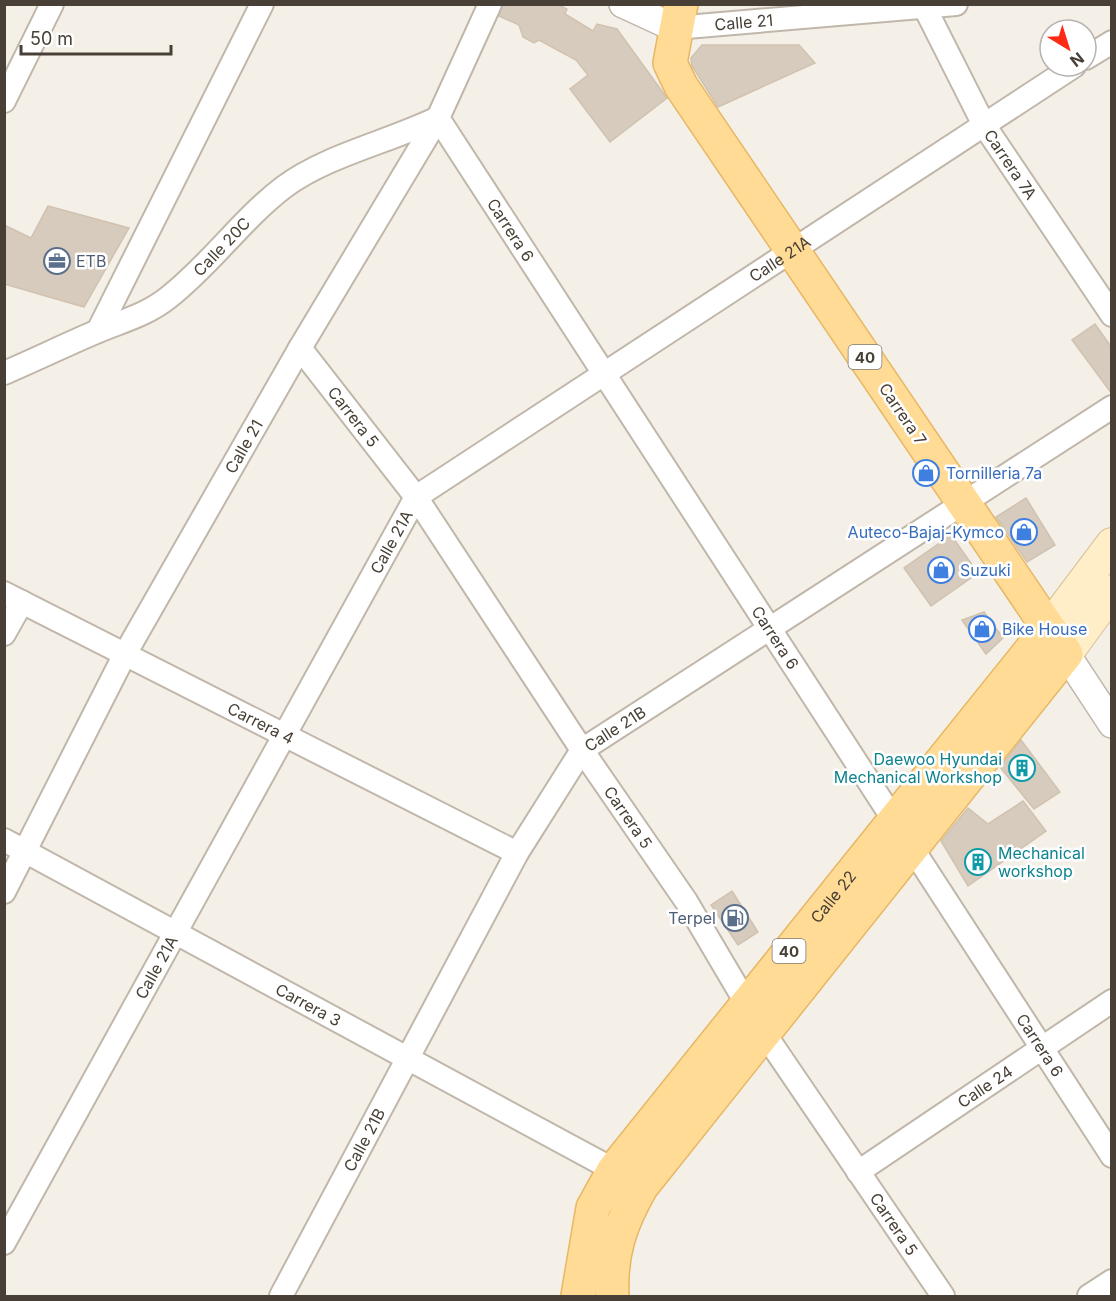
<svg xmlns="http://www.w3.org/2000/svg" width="1116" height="1301" font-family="Inter,sans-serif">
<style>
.building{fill:#d6cbbd;stroke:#d1c2b0;stroke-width:1.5}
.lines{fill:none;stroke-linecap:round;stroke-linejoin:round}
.minor-casing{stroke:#c0b7aa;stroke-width:26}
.tertiary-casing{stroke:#c0b7aa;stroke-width:30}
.secondary-casing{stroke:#d5c197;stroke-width:34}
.primary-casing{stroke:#e7b763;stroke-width:36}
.minor{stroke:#fff;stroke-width:22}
.tertiary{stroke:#fff;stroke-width:27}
.secondary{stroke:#ffeec7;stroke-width:32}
.primary{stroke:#ffdb96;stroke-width:33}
.labels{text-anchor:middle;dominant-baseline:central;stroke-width:5;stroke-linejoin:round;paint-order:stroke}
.shield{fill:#fff;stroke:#7f7972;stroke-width:1.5}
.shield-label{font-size:15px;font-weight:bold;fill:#484036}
.street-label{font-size:16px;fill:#484036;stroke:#fff}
.service-label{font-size:16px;fill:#4e5e75;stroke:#fff;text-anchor:start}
.shop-label{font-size:16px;fill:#366cbe;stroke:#fff;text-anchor:start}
.culture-label{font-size:16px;fill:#0d838f;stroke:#fff;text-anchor:end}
</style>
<rect width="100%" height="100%" fill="#f4f0e8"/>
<!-- building -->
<g class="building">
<polygon points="503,4 557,4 567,9 565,14 593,31 597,24 617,29 667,98 610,142 570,89 588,75 576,60 539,40 534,43 523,37 519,25 499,16"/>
<polygon points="702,45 799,45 815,63 718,107 692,66 691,58"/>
<polygon points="48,206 129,228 84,307 4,284 4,225 31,238"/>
<polygon points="1095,324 1112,348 1112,394 1072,340"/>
<polygon points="1026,498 1055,545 1027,562 996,517"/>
<polygon points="951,535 978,573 931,606 904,568"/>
<polygon points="984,612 1003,638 986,654 962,620"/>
<polygon points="1021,740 1060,792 1034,809 1000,767"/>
<polygon points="1023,801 1046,831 968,886 941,841 968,808 988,824"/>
<polygon points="732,891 758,932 738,945 711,905"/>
</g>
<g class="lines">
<defs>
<g id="minor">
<path id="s1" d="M923 4 984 125 1112 315"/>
<path id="s2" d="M675 28 956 4"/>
<polyline points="1086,58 1112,42"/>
<polyline points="4,101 52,4"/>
<polyline points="98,331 262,4"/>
<path id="s3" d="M300 348 416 497 582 750 686 901 764 1033 943 1296"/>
<path id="s4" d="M4 373C35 360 65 345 96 332 122 321 147 315 169 297 211 264 242 219 284 187 327 155 389 142 438 118L1112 1156"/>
<path id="s5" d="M4 593 517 853"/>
<polyline points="4,634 22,602"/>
<path id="s6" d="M4 840 614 1170"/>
<path id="s7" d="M4 892 125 654 300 348 438 118 490 4"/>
<path id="s8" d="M858 1172 1112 1001"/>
<path id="s9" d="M4 1243 416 497 1074 66"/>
<path id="s10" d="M281 1296 517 853 582 750 1112 407"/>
<polyline points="1089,1296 1112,1281"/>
</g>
<g id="tertiary">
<polyline points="623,4 675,28"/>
<polyline points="1066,654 1112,724"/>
</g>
<g id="secondary">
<polyline points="1048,629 1112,544"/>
<polyline points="1066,654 1112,591"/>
</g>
<g id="primary">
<path id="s11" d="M578 1296 593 1208 614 1170 1048 629"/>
<path d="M612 1296C610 1253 620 1224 641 1187L1066 654 681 86 670 63 681 4"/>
</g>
</defs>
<!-- minor casing -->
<use href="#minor" class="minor-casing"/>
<!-- tertiary casing -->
<use href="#tertiary" class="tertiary-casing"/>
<!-- secondary casing -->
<use href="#secondary" class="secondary-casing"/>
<!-- primary casing -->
<use href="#primary" class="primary-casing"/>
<!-- minor -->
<use href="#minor" class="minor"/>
<!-- tertiary -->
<use href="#tertiary" class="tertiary"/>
<!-- secondary -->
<use href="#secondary" class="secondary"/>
<!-- primary -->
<use href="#primary" class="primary"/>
</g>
<!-- icons -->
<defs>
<symbol id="office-ring" viewBox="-11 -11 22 22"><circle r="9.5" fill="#fff" stroke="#5c6f8a" stroke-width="1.5"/><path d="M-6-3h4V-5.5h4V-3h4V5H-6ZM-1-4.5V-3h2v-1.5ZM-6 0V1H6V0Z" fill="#5c6f8a"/></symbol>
<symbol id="shop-ring" viewBox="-11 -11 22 22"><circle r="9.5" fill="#fff" stroke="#3f7fe0" stroke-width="1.5"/><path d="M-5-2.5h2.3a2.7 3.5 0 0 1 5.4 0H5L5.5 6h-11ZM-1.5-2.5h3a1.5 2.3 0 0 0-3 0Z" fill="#3f7fe0"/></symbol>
<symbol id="building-ring" viewBox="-11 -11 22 22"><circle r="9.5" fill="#fff" stroke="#0f9aa8" stroke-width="1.5"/><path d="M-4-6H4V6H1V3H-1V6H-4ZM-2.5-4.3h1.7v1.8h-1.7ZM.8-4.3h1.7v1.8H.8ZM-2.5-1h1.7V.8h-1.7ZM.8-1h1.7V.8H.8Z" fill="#0f9aa8"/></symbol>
<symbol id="fuel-ring" viewBox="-11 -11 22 22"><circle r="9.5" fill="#fff" stroke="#5c6f8a" stroke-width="1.5"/><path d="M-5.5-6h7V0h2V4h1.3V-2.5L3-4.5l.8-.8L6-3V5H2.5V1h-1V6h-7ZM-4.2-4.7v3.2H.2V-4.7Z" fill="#5c6f8a"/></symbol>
</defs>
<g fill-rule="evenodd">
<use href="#office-ring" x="42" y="246" width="30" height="30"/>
<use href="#shop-ring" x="911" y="458" width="30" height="30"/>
<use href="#shop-ring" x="1009" y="517" width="30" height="30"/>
<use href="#shop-ring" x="926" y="555" width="30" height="30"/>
<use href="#shop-ring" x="967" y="614" width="30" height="30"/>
<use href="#building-ring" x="1007" y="753" width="30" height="30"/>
<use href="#building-ring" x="963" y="847" width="30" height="30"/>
<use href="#fuel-ring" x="720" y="903" width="30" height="30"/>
</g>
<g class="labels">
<!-- shield labels -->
<g class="shield">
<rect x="848.5" y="345" width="33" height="24" rx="4.5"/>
<rect x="772.5" y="939" width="33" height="24" rx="4.5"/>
</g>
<g class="shield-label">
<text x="865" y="357">40</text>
<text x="789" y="951">40</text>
</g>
<!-- street labels -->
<g class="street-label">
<text stroke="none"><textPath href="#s2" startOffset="69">Calle 21</textPath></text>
<text stroke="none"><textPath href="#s1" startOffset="183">Carrera 7A</textPath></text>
<text stroke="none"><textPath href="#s4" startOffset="644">Carrera 6</textPath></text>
<text stroke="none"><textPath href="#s4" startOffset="255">Calle 20C</textPath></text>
<text stroke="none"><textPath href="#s9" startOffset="1287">Calle 21A</textPath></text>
<text transform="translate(903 414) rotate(56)">Carrera 7</text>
<text stroke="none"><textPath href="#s3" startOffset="87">Carrera 5</textPath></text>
<text stroke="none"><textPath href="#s7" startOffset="506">Calle 21</textPath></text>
<text stroke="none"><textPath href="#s9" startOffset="801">Calle 21A</textPath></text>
<text stroke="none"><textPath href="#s4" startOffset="1130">Carrera 6</textPath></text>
<text stroke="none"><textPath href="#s5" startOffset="288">Carrera 4</textPath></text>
<text stroke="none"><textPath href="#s10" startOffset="663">Calle 21B</textPath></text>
<text stroke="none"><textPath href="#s3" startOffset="573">Carrera 5</textPath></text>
<text stroke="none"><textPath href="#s11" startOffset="483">Calle 22</textPath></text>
<text stroke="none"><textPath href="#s9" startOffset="315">Calle 21A</textPath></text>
<text stroke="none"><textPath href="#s6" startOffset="346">Carrera 3</textPath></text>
<text stroke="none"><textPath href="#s4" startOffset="1616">Carrera 6</textPath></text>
<text stroke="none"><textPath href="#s8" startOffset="153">Calle 24</textPath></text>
<text stroke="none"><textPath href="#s10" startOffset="177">Calle 21B</textPath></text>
<text stroke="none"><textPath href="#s3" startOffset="1059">Carrera 5</textPath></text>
</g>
<!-- service labels -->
<g class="service-label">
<text x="76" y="261">ETB</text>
<text x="716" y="918" text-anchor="end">Terpel</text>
</g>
<!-- shop labels -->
<g class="shop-label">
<text x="946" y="473">Tornilleria 7a</text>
<text x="1004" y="532" text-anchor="end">Auteco-Bajaj-Kymco</text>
<text x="960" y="570">Suzuki</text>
<text x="1002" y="629">Bike House</text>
</g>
<!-- culture labels -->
<g class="culture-label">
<text x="1002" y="759">Daewoo Hyundai<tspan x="1002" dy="18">Mechanical Workshop</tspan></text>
<text x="998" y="853" text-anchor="start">Mechanical<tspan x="998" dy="18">workshop</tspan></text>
</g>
</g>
<!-- border -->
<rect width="1116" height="1301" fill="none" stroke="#484036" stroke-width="12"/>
<!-- north arrow -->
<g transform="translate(1068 48) rotate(142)"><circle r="28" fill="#ffffff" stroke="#b6b3af" stroke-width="1.5"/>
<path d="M0-4.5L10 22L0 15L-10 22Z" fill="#ff2914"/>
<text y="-9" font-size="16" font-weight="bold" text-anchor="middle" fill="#484036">N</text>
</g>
<!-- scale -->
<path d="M21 45v9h150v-9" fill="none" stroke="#484036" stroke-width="3"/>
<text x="30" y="45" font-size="18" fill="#484036" stroke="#ffffff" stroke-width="4.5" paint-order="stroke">50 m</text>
</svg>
